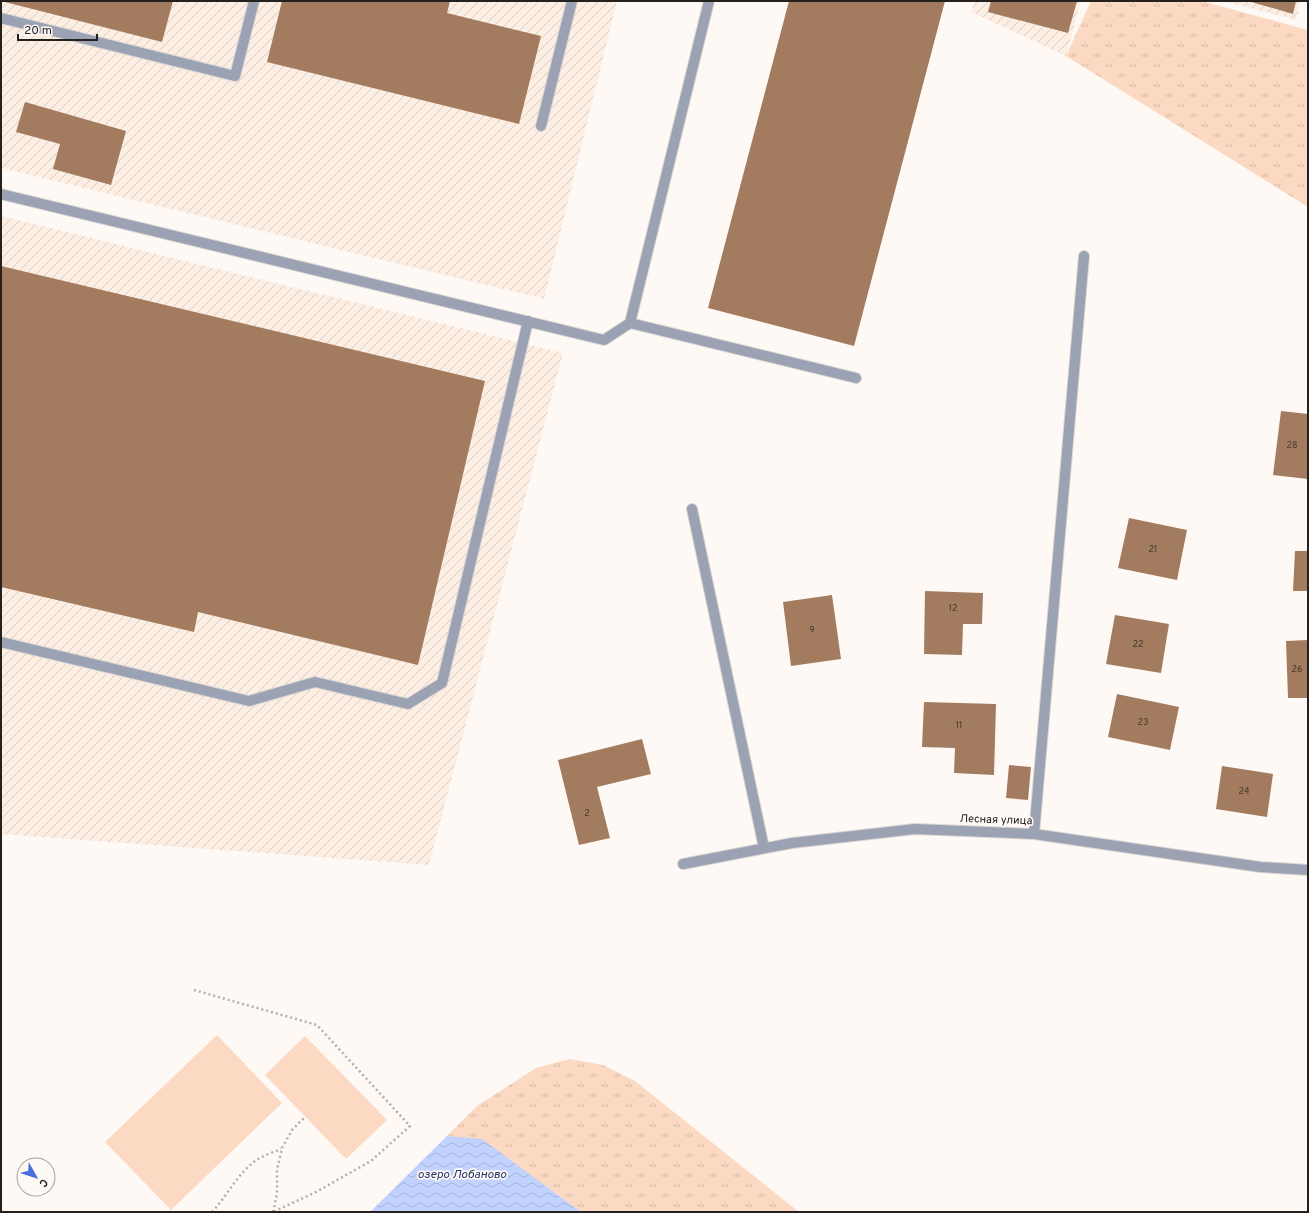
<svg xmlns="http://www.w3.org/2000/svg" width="1309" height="1213" font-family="Overpass,sans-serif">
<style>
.industrial{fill:url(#industrial-furrows)}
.grass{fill:url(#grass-tufts)}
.garden{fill:#fbd9c2}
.water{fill:url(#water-waves)}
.building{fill:#a37c60}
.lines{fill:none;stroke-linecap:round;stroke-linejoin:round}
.minor-casing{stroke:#dcd6d3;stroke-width:12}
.path{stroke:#b3aeab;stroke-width:2.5;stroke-dasharray:2 3;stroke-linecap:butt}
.minor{stroke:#9aa2b4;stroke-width:10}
.labels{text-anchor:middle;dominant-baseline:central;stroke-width:3.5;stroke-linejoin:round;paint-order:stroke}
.number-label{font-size:9px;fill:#43372e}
.street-label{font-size:11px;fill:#23201e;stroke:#fff9f6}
.water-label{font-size:12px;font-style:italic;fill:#233468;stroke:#fff9f6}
</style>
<defs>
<pattern id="industrial-furrows" width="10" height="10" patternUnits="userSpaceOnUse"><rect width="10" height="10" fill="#fdeee3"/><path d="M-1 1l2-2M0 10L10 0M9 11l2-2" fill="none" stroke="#d9ccc2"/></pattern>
<pattern id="grass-tufts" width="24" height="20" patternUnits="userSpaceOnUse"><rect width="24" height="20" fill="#fbd9c2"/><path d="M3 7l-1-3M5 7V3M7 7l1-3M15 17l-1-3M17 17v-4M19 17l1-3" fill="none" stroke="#d7baa6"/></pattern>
<pattern id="water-waves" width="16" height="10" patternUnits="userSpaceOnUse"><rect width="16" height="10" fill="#c0d2fd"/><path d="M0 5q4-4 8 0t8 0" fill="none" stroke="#a5b4d8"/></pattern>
</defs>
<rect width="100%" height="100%" fill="#fff9f6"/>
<!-- industrial -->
<g class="industrial">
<polygon points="1,1 617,1 544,299 1,168"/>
<polygon points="974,1 1081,1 1066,56 971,12"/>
<polygon points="1223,1 1301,1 1296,20"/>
<polygon points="1,216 563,353 429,865 1,834"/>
</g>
<!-- grass -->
<g class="grass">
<polygon points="1091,1 1202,1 1308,30 1308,207 1066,56"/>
<polygon points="570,1059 603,1065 635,1081 799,1212 581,1212 482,1140 447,1136 477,1106 536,1068"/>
</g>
<!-- garden -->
<g class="garden">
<polygon points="217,1035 282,1103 171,1210 105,1142"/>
<polygon points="305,1036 387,1120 346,1159 265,1075"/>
</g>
<!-- water -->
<polygon class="water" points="447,1136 482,1139 581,1212 370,1212"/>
<!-- building -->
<g class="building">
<polygon points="1,1 173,1 162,42"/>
<polygon points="282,1 450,1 447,13 541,36 519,124 267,62"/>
<polygon points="789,1 945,1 854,346 708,308"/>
<polygon points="991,1 1077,1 1068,33 988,12"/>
<polygon points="1248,1 1296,1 1293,14"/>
<polygon points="25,102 126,131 111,185 53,169 60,144 16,132"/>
<polygon points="1,266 485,381 418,665 198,612 194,632 1,587"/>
<polygon points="1281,411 1308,414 1308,479 1273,475"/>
<polygon points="1129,518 1187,530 1177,580 1118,568"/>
<polygon points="1295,551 1308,551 1308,591 1293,591"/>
<polygon points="925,591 983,593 982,624 963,624 962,655 924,654"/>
<polygon points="832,595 841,659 791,666 783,602"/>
<polygon points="1115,615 1169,624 1161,673 1106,664"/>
<polygon points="1308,640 1308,698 1288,698 1286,641"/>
<polygon points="1117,694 1179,707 1170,750 1108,737"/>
<polygon points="924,702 996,704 994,775 954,773 955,748 922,747"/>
<polygon points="642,739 651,774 597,787 610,838 579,845 558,760"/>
<polygon points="1009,765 1031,767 1028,800 1006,798"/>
<polygon points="1222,766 1273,774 1267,817 1216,809"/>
</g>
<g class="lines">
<defs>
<g id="minor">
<polyline points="1,18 235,76 254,1"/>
<polyline points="541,126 572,1"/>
<polyline points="1,194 604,340 630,323 709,1"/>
<polyline points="630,323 856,378"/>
<polyline points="692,509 764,848"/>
<polyline points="1,642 249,701 315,682 408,704 442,683 528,321"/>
<polyline points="1034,834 1084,256"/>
<polyline points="683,864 792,843 915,829 1034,834 1260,867 1308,870"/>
</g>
</defs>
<!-- minor casing -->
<use href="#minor" class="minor-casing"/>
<!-- path -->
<g class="path">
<polyline points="194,990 317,1025 410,1126 371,1161 316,1192 273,1212"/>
<path d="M212 1212C228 1195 238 1172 258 1159 265 1155 274 1152 281 1149"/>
<polyline points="273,1212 277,1194 277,1170 282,1148 292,1130 305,1117"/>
</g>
<!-- minor -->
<use href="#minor" class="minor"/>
</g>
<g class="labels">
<!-- number labels -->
<g class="number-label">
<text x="1292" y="445">28</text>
<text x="1153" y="549">21</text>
<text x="953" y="608">12</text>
<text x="812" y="630">9</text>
<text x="1138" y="644">22</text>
<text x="1297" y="669">26</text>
<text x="1143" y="722">23</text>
<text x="959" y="725">11</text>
<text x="1244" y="791">24</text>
<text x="587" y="813">2</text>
</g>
<!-- street labels -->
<g class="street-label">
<text transform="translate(996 820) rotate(2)">Лесная улица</text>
</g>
<!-- water labels -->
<g class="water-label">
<text x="462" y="1175">озеро Лобаново</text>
</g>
</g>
<!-- border -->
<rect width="1309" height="1213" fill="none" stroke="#23201e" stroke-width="4"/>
<!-- north arrow -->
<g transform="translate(36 1177) rotate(129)"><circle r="19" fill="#fff9f6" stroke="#a7a2a0"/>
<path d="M0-3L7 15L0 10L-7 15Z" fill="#4a6ee2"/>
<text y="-6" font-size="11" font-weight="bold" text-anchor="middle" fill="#23201e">С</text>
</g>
<!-- scale -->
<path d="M18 34v6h79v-6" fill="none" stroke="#23201e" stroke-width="2"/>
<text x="24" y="34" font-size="12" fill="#23201e" stroke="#fff9f6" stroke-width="3" paint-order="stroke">20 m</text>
</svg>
